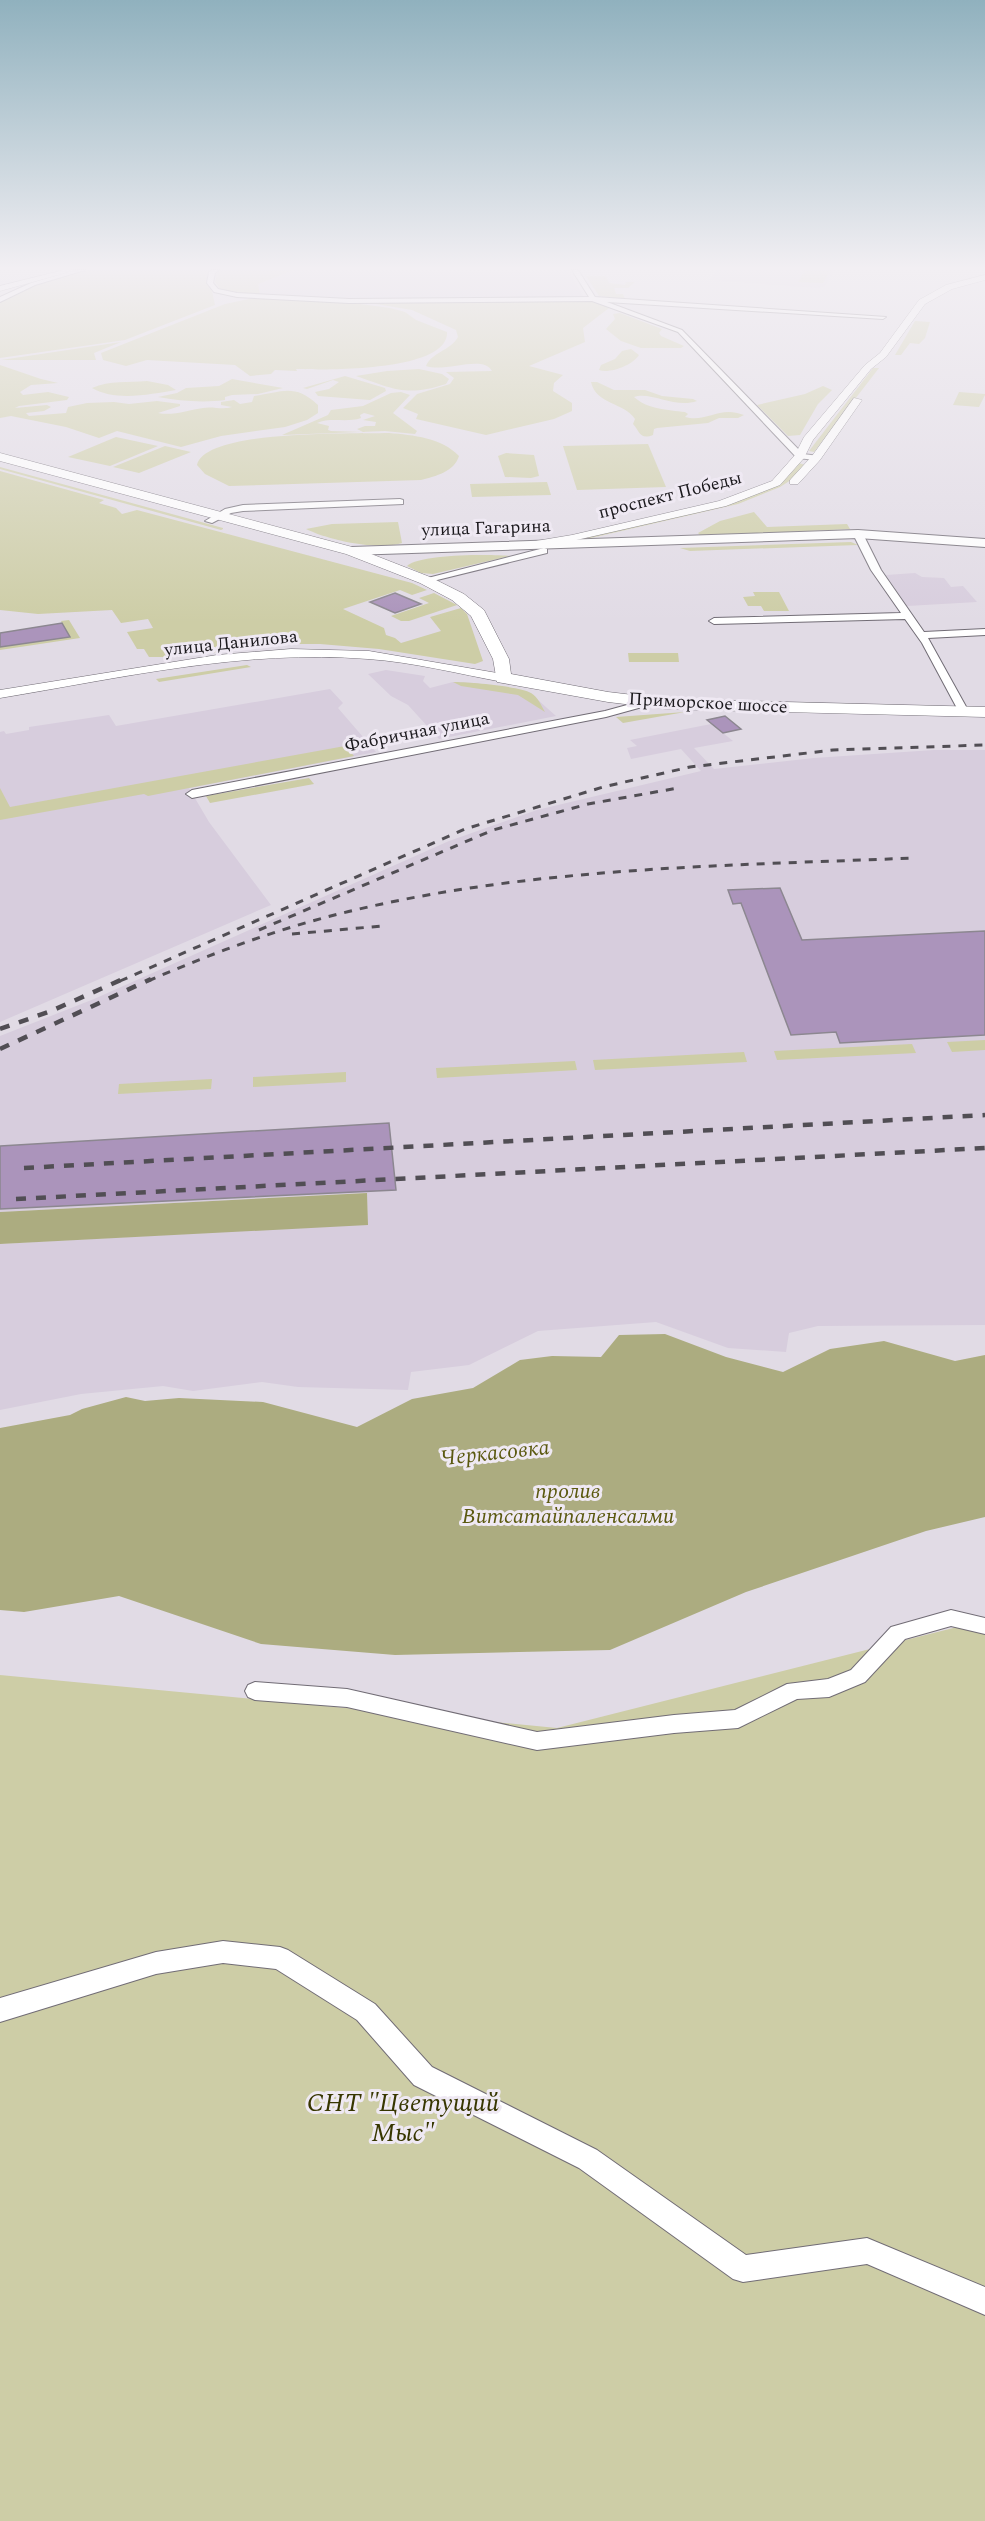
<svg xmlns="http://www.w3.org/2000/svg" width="985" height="2521" font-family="Spectral,serif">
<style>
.built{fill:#d7cddd}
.green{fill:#cdcda6;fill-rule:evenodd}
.water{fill:#acac80}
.building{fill:#ab94bb;stroke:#8c8790;stroke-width:1.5}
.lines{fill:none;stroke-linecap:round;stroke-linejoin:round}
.minor-casing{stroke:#716c75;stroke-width:2}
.tertiary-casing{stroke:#716c75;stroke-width:1}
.secondary-casing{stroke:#716c75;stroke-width:2}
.primary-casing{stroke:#716c75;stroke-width:1}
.minor{fill:#fff;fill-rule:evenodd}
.tertiary{fill:#fff;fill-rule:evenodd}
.secondary{fill:#fff;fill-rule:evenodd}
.primary{fill:#fff;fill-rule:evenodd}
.rail-far1{stroke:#514e54;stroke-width:3;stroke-dasharray:8 8;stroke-linecap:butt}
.rail{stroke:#514e54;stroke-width:4.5;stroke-dasharray:10 10;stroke-linecap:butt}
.labels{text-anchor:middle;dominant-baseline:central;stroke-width:6;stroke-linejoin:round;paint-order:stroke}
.far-street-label{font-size:18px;fill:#1a181c;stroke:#efe9f3}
.water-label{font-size:22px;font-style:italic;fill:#5b5910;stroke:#efe9f3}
.near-park-label{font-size:26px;font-style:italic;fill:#373600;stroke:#efe9f3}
</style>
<rect width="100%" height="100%" fill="#e1dbe5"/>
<!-- built -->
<g class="built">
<polygon points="294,270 495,272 568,270 584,297 349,300 260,295 258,284"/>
<polygon points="717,270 835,270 824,287 817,288 709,280"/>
<polygon points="915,573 922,577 944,578 951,587 963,586 977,602 907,606 886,575"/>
<polygon points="386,670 425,676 423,681 430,688 453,682 473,683 529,692 556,716 439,739 408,705 391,696 368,674"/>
<polygon points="330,689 343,703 338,708 376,752 189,788 209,822 271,905 0,1022 0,732 4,731 6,734 29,730 29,727 109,715 116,726"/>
<polygon points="725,716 741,729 723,733 733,741 694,748 714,769 814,758 934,750 985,750 985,1325 818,1326 789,1333 786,1352 728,1348 656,1322 538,1331 469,1365 411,1372 408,1390 298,1387 262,1382 193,1391 163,1386 81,1394 0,1410 0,1244 368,1224 367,1193 0,1212 0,1036 94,999 449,841 537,810 701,771 681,749 631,759 627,748 637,746 630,740 711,724 707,720"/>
</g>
<!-- green -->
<g class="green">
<polygon points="88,270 211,270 208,273 207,283 212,291 215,305 125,340 0,358 0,302 35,284"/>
<polygon points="220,270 294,270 258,284 260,295 221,290 215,282 217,272"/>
<polygon points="805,270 831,270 823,283 798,282"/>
<polygon points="586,276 606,276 609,283 625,285 626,282 635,282 628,288 614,288 616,294 623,294 625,299 599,296"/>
<path d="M259 297 323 299 390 308 405 312 416 320 447 332C449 372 322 370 296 369L297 371 275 370 271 374 250 376 235 365 147 360 126 366 103 360 101 353 225 304Z"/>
<path d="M590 300 609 308 583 328 585 342 529 366 563 375 554 383 553 391 572 403V411L554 419 486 435 416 419 418 414 403 408 417 394 450 384 454 378 446 372 492 371C483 354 445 373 426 366 432 352 450 351 458 337L456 330 412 310 364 302Z"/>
<polygon points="620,313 662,329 659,333 661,336 684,346 681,348 641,348 621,341 606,329 615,319 613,314"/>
<polygon points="915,321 930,322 925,338 919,344 910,343 901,355 895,355"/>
<polygon points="121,342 94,353 96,360 1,360"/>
<path d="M631 349 639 355C633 365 610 374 599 370L601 365 615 359 622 351Z"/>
<path d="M0 365 41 379 58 383 31 385 20 392 23 395 48 392 69 397 67 400 19 406 15 408 47 405 51 407 44 411 26 413 29 416 66 413 68 407 87 403 114 402 129 404 157 401 180 404V406L158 413C173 416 189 410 203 408 212 406 223 410 232 407L221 405V402L234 400 240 404 252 402 254 396C282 392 295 383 318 405V413L307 420 285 427 221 436 181 447 117 431 99 438 66 427 11 416 0 418Z"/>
<polygon points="873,368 879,368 814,452 809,451"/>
<path d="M419 369 442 374 449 379 446 384C406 397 394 389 356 376L387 371Z"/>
<polygon points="345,376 385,388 386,391 370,400 318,396 315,392 329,389 339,382 333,380 307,389 303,388"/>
<path d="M232 379 283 388 258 394 232 395 225 397V400C204 403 179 401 158 397L177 393 186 388 219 386Z"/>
<path d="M147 381 168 385 176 390C151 394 116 402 92 388 110 380 128 383 147 381Z"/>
<path d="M591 382H597L614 390H645L662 396 693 399 697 401C675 409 651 391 634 397 647 409 668 410 685 412L688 414 685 417C707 423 719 405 744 415L738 418H719L708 423 657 428 654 429 653 435C640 440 640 432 633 424L635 419C624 402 596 405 591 382Z"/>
<polygon points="823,386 832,390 818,404 800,435 788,436 757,405 805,394"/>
<path d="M401 392 410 395 393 413 417 431 415 434 385 431 282 435 328 415 331 410 363 406 391 393ZM364 413 375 416 363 420 376 422 375 426H365L357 429 363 432 331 431 328 430 329 426 317 423C330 417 347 423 361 418L360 415Z"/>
<polygon points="959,392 985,394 985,395 979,407 953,405"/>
<path d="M389 433C413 435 442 438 459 456 454 472 436 476 421 480L229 486 205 474 197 465C205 429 355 434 389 433Z"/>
<polygon points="116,437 158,446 110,466 68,457"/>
<polygon points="648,444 666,487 577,490 563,446"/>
<polygon points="165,446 191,452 139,473 113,467"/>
<polygon points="506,453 534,455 539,476 531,478 505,477 498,456"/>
<polygon points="799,463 805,465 791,480 780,487 738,504 578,541 574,539 735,502 778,484"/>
<polygon points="0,467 223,528 223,529 221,530 0,469"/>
<polygon points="0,471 104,500 99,503 116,508 122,514 137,510 412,583 427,590 412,595 400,590 343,609 384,628 386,635 395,638 401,643 441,631 430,617 461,608 467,614 483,661 475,664 379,649 320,644 288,644 175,657 149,657 144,649 137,649 127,632 153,628 148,619 121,623 112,610 38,614 0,610"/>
<polygon points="547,482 551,495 472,497 470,484"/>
<polygon points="754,512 767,527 847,524 850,529 701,536 698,533 720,521"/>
<path d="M398 522 402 543C378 551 328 540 306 529L332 524Z"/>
<polygon points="851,542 858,545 690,551 680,548"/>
<path d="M510 556 433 574 421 573 407 566C419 554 491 554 510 556Z"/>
<polygon points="753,592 779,592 789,611 764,611 761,606 748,606 743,597 755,596"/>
<polygon points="434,593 457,605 409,621 401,621 391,616 429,603 419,598"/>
<polygon points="69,620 80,638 0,650 0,647 69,637 61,621"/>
<polygon points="628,653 678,653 679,662 629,662"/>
<polygon points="247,665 251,667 159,682 156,679"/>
<path d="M453 682C468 682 519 686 531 693 538 697 541 705 545 712L518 695 461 686Z"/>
<polygon points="685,712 623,723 616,717"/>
<polygon points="345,746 354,756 148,796 144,794 0,820 0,788 10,807"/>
<polygon points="309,778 314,784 210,803 206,796"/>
<polygon points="985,1040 985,1050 952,1052 947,1042"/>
<polygon points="912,1044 916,1053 777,1060 774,1051"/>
<polygon points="744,1052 747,1062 595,1070 593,1060"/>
<polygon points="575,1061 577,1070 437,1078 436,1068"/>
<polygon points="346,1072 346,1082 253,1087 253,1077"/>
<polygon points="212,1079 211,1089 118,1094 119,1084"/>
<polygon points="985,1620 985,2521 0,2521 0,1675 557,1728"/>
</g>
<!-- water -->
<g class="water">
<polygon points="367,1193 368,1225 0,1244 0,1212"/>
<polygon points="665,1334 726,1357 783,1372 830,1349 884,1341 955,1361 985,1355 985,1517 926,1531 746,1592 610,1650 395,1655 261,1644 119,1596 24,1612 0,1610 0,1428 70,1415 82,1409 126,1397 145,1401 179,1398 263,1402 357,1427 412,1399 473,1388 520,1360 552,1356 601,1357 619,1335"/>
</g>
<!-- building -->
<g class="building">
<polygon points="395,593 421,604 395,613 370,602"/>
<polygon points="62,623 70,637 0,647 0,633"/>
<polygon points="725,716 741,729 723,733 707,720"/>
<polygon points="780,888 802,940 985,931 985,1035 840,1043 836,1032 791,1035 741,903 733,904 728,890"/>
<polygon points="389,1123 396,1190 0,1209 0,1146"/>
</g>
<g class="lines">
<defs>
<g id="minor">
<polygon points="76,270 85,270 35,285 0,302 0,297 31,283"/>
<polygon points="212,270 219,270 215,273 213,283 218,289 237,293 349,299 589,297 572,270 578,270 595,297 886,317 883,319 607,302 682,330 803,454 819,456 820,458 816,460 797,458 678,332 592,301 349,303 237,297 214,292 207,283 209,272"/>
<polygon points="400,499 403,500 403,504 243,511 231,513 212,523 205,521 225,509 243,505"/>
<polygon points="858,531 863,534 881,570 924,632 985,629 985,635 928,638 969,712 968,714 960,714 959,712 922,643 905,619 714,624 709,621 714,618 901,613 871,570 853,534"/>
<polygon points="544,548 547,549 547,553 425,583 420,580"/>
<polygon points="649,699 654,702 653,704 606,717 192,798 186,794 192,790 605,711"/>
<polygon points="951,1610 985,1618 985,1634 951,1626 905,1639 865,1682 829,1697 797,1699 738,1728 674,1733 537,1750 347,1707 255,1700 248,1697 245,1691 248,1685 255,1682 347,1689 537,1732 674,1715 735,1710 787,1684 828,1679 851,1670 891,1627"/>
<polygon points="223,1941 280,1947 288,1950 375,2004 432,2067 597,2150 746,2255 867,2238 985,2287 985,2315 867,2264 743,2282 733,2279 579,2168 414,2085 357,2020 276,1969 223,1963 156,1974 0,2022 0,1998 156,1952"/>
</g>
<g id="tertiary">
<polygon points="64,270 76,270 0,291 0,286"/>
<polygon points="985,275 985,280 952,289 925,304 886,357 871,369 813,440 804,458 780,485 726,506 572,541 530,548 524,545 530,542 572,535 719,501 772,481 795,455 804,437 865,365 880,353 919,300 946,285"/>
<polygon points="854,398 862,400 820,460 798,484 790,484 790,480 812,456"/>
<path d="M291 649 369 651 503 674 510 678 503 682C459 674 413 662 368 659 244 649 121 678 0 698V690L217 655Z"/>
</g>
<polygon id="secondary" points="858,530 985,539 985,547 858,538 351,555 344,551 351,547"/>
<polygon id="primary" points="0,453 356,548 430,577 464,594 484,610 509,659 511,674 608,692 667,699 985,707 985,717 667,709 608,702 497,682 493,659 471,616 452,600 420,583 346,554 0,461"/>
</defs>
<!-- minor casing -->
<use href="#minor" class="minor-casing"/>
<!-- tertiary casing -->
<use href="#tertiary" class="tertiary-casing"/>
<!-- secondary casing -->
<use href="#secondary" class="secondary-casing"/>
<!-- primary casing -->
<use href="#primary" class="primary-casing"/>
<!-- minor -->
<use href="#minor" class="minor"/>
<!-- tertiary -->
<use href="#tertiary" class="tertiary"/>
<!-- secondary -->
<use href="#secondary" class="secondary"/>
<!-- primary -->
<use href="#primary" class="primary"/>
<!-- rail-far1 -->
<g class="rail-far1">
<polyline points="259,930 493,830 588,804 678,788"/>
<polyline points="292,934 382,926"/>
<polyline points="120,981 465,829 603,787 690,767 833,750 985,745"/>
<path d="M148 981C206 956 266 933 327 917 517 867 719 866 914 858"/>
</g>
<!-- rail -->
<g class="rail">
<polyline points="0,1029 51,1011 123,979"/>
<polyline points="0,1049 151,979"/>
<polyline points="24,1168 985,1115"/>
<polyline points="16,1199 985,1148"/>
</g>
</g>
<!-- sky -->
<linearGradient id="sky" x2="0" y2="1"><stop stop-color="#90b1be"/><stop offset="0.43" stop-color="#f2eff3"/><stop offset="1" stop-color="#f2eff3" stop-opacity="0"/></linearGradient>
<rect width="985" height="623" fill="url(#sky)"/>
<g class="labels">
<!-- far-street labels -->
<g class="far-street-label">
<text transform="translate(670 495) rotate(-14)">проспект Победы</text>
<text transform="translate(486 528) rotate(-2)">улица Гагарина</text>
<text transform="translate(231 643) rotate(-6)">улица Данилова</text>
<text transform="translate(708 703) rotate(3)">Приморское шоссе</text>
<text transform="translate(417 732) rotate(-11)">Фабричная улица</text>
</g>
<!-- water labels -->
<g class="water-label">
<text transform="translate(495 1453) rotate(-6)">Черкасовка</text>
<text x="568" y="1491">пролив<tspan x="568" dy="25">Витсатайпаленсалми</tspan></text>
</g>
<!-- near-park labels -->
<g class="near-park-label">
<text x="403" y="2103">СНТ "Цветущий<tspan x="403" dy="30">Мыс"</tspan></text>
</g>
</g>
</svg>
